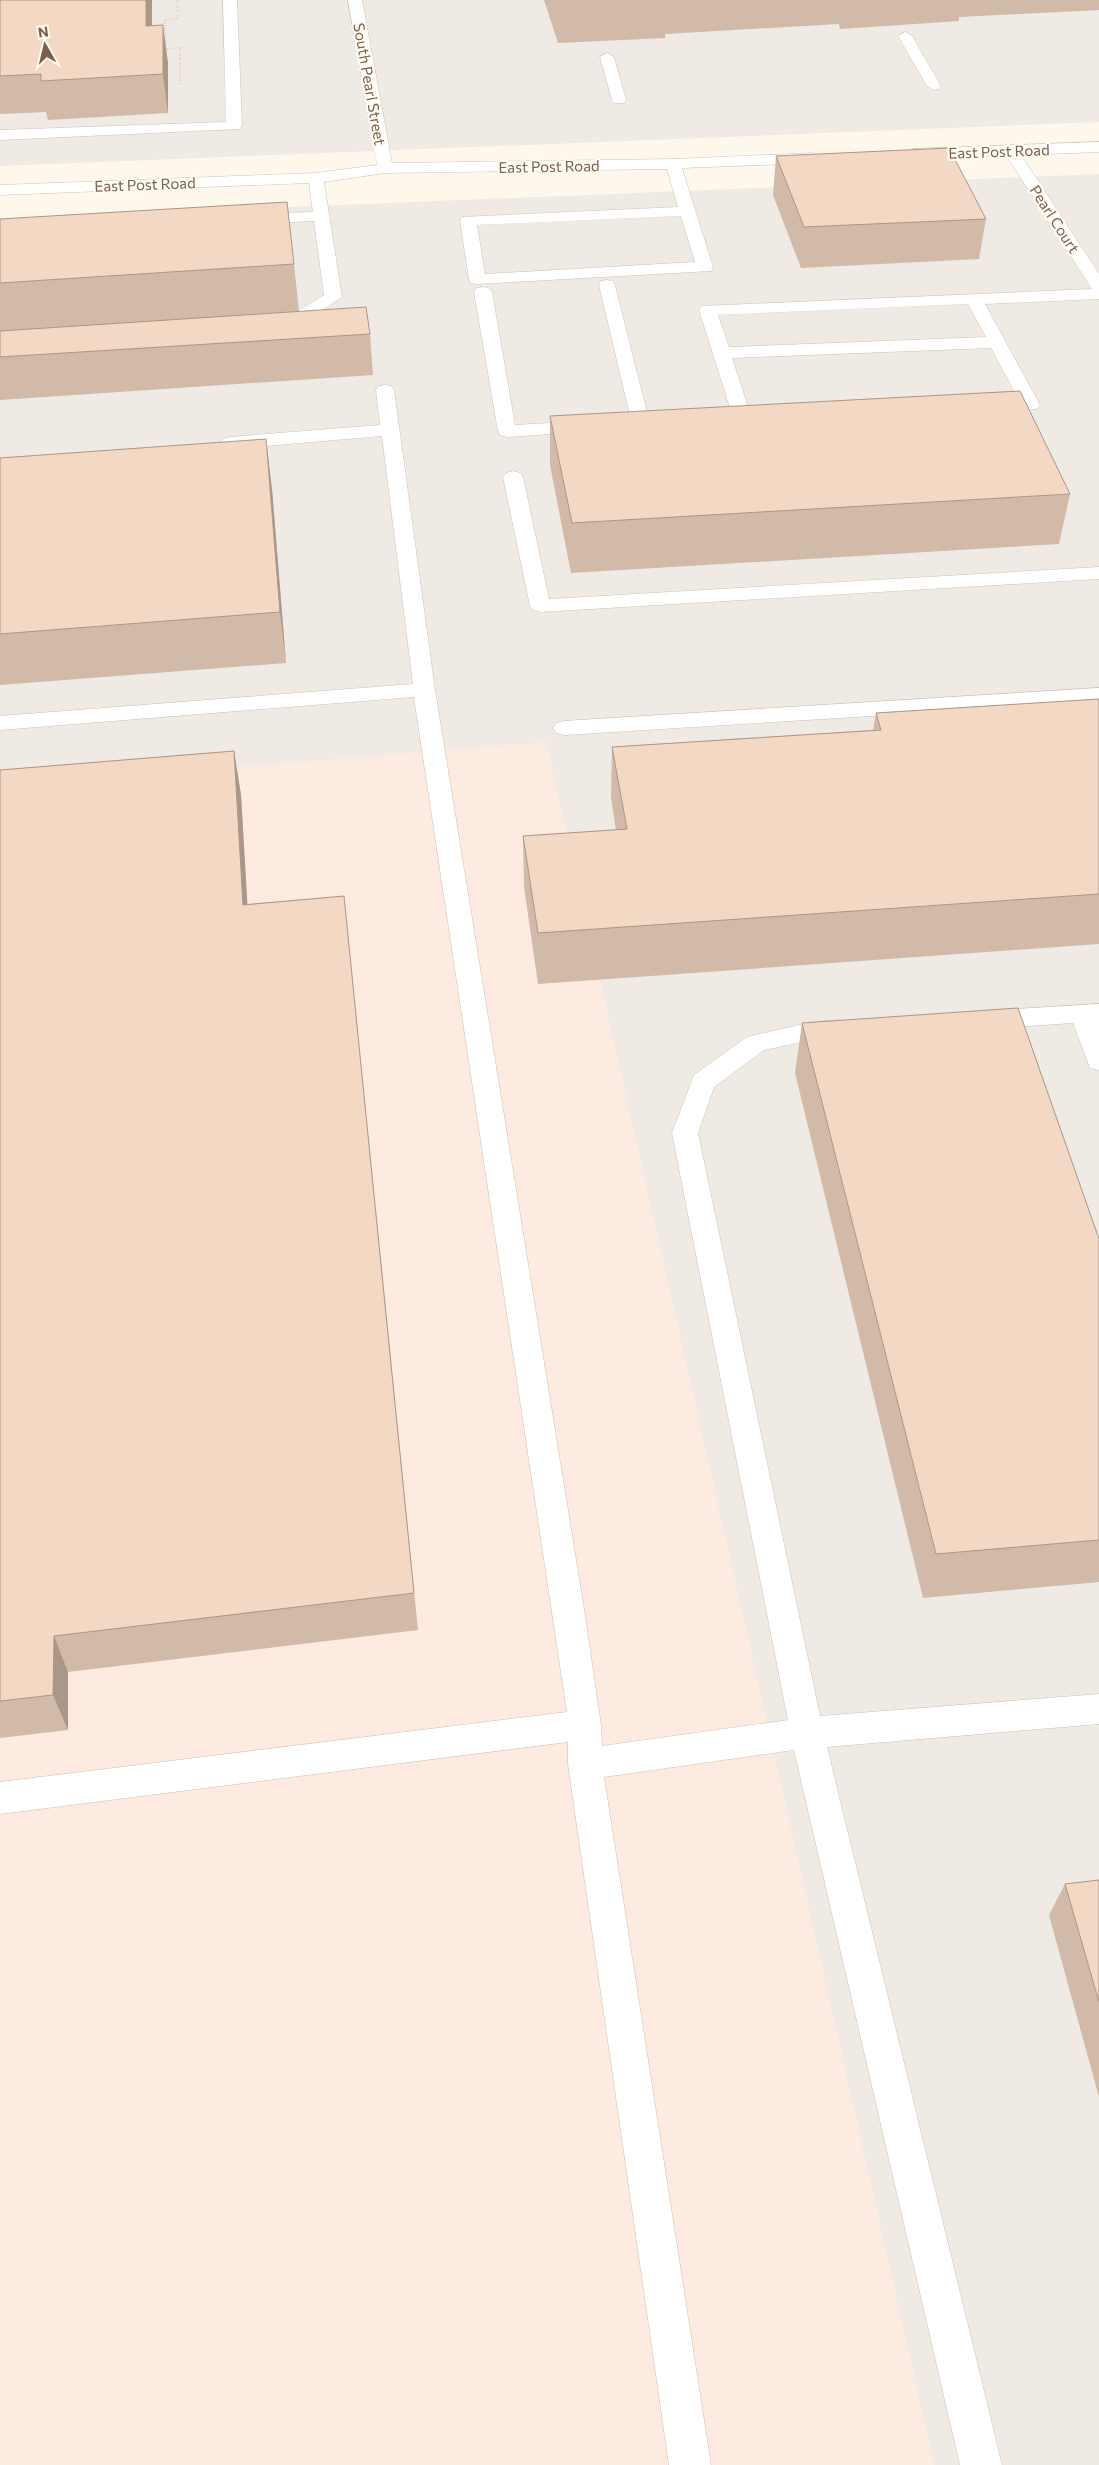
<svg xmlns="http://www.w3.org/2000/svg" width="1099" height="2465" font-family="Commissioner,sans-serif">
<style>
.commercial{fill:#fdeae0}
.industrial{fill:#efeae4}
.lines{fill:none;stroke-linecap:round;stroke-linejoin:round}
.minor-casing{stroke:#d1c0b0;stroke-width:1}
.path{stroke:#d9bba5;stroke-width:2;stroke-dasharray:0.5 2;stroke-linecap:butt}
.minor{fill:#fff;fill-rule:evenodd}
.wall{fill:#d1baa8}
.shaded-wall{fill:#aa9788}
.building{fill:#f3d8c3;stroke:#aa9788}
.labels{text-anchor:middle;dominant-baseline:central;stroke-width:4.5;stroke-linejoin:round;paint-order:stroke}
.far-street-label{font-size:15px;fill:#7a5f4d;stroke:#fffbf3}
</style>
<rect width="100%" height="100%" fill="#fdf7ec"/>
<!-- commercial -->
<polygon class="commercial" points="546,742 934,2465 0,2465 0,787"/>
<!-- industrial -->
<g class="industrial">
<polygon points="0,0 1099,0 1099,122 0,166"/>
<polygon points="1099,174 1099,2465 934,2465 546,742 0,787 0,219"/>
</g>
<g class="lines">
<defs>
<g id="minor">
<polygon points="223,0 237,0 242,126 239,129 0,140 0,130 226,122"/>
<path d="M348 0H362L392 163 673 159 813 153 821 158 813 163 682 168 713 267 711 271 477 284 471 283 469 279 460 220 462 217 678 207 667 169 385 173 324 182 342 297 293 329 276 331 270 330 267 326 270 322 283 320 324 295 314 221 251 224 245 222 243 219 245 216 251 214 313 212 309 183 0 195V185L316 173 377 165ZM681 216 695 262 485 274 477 225Z"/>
<polygon points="905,32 912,36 941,86 939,89 934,90 927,86 898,36"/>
<polygon points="607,53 614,57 626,100 624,103 614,103 612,100 600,57"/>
<path d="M1099 142V152L1021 155 1099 274V299L985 304 1040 405 1037 409 989 412 983 411 980 407 983 403 1019 400 991 348 732 358 752 419 750 423 720 426 713 424 711 420 713 416 732 414 699 310 702 306 1092 289 1006 155 913 159 905 154 913 149ZM968 304 986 337 729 347 718 315Z"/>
<polygon points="607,280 613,281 615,285 650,424 648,428 634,428 632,424 599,285 601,281"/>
<polygon points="483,287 489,288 492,292 515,425 587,421 594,423 596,427 594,431 507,437 500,435 498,431 474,292 477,288"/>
<polygon points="385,385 391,386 394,390 435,690 584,1609 601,1725 602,1746 788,1720 672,1133 694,1075 747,1037 812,1022 839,1020 848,1023 852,1029 848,1035 812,1040 764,1050 714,1087 698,1133 820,1716 1099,1694 1099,1724 827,1747 1002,2465 960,2465 794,1750 604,1777 711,2465 669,2465 568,1764 568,1742 0,1814 0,1782 567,1712 414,697 0,730 0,716 413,684 382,436 230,449 223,447 221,443 223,439 230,437 380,425 376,390 379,386"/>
<polygon points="513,471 520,473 523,477 549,599 1099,567 1099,579 540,612 533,610 530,606 503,477 506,473"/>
<polygon points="1099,688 1099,702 564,735 556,733 553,728 556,723 564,721"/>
<polygon points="1099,1004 1099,1070 1090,1068 1073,1023 984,1029 975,1026 971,1020 975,1014 984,1011"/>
</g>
</defs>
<!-- minor casing -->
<use href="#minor" class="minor-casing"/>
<!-- path -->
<polyline class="path" points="177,0 178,19 165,20 166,49 180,48 180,85"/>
<!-- minor -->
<use href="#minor" class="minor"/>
</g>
<!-- wall -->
<g class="wall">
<polygon points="0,0 152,0 152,26 168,63 168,113 48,120 46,112 0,114"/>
<polygon points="544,0 1099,0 1099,10 959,17 959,21 840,29 839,24 665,34 665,38 558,43"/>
<polygon points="776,156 986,219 979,259 801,268 773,195"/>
<polygon points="0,219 294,264 299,312 370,334 373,375 0,400"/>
<polygon points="550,416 1070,494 1059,544 571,573 550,465"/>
<polygon points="0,458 272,489 286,663 0,685"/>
<polygon points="1099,699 1099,944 538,984 524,887 523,836 616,830 611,798 612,747 873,730 876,713"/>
<polygon points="234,751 241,795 247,904 344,896 418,1630 68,1672 68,1730 0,1738 0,770"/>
<polygon points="802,1023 1099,1239 1099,1582 923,1598 795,1073"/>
<polygon points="1099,1880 1099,2097 1049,1915 1065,1884"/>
</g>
<!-- shaded-wall -->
<g class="shaded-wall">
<polygon points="146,0 152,0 152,64 146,26"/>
<polygon points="163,25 168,63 168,113 163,74"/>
<polygon points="266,439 272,489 286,663 280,612"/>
<polygon points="234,751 241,795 250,948 243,905"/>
<polygon points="54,1636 68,1672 68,1730 53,1695"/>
</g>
<!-- building -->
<g class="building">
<polygon points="0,0 146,0 146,26 163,25 163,74 41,81 41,74 0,76"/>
<polygon points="949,148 986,219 804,227 776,156"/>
<polygon points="287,202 294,264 0,283 0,219"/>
<polygon points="366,307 370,334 0,357 0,331"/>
<polygon points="1020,391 1070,494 572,523 550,416"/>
<polygon points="266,439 280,612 0,634 0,458"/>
<polygon points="1099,699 1099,894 538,933 523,836 627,829 612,747 881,730 876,713"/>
<polygon points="234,751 243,905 344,896 414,1593 54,1636 53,1695 0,1701 0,770"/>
<polygon points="1018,1008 1099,1239 1099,1540 936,1554 802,1023"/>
<polygon points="1099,1880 1099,2002 1065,1884"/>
</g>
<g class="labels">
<!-- far-street labels -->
<g class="far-street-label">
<text transform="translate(370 84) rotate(80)">South Pearl Street</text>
<text transform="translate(999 151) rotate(-2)">East Post Road</text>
<text transform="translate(549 166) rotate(-1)">East Post Road</text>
<text transform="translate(145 184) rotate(-2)">East Post Road</text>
<text transform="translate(1055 219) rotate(57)">Pearl Court</text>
</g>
</g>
<!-- north arrow -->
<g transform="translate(45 45) rotate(352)" stroke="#fffbf3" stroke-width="4" paint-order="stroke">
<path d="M0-4L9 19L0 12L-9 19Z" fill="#7a5f4d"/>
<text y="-8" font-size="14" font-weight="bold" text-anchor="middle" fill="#7a5f4d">N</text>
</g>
</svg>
